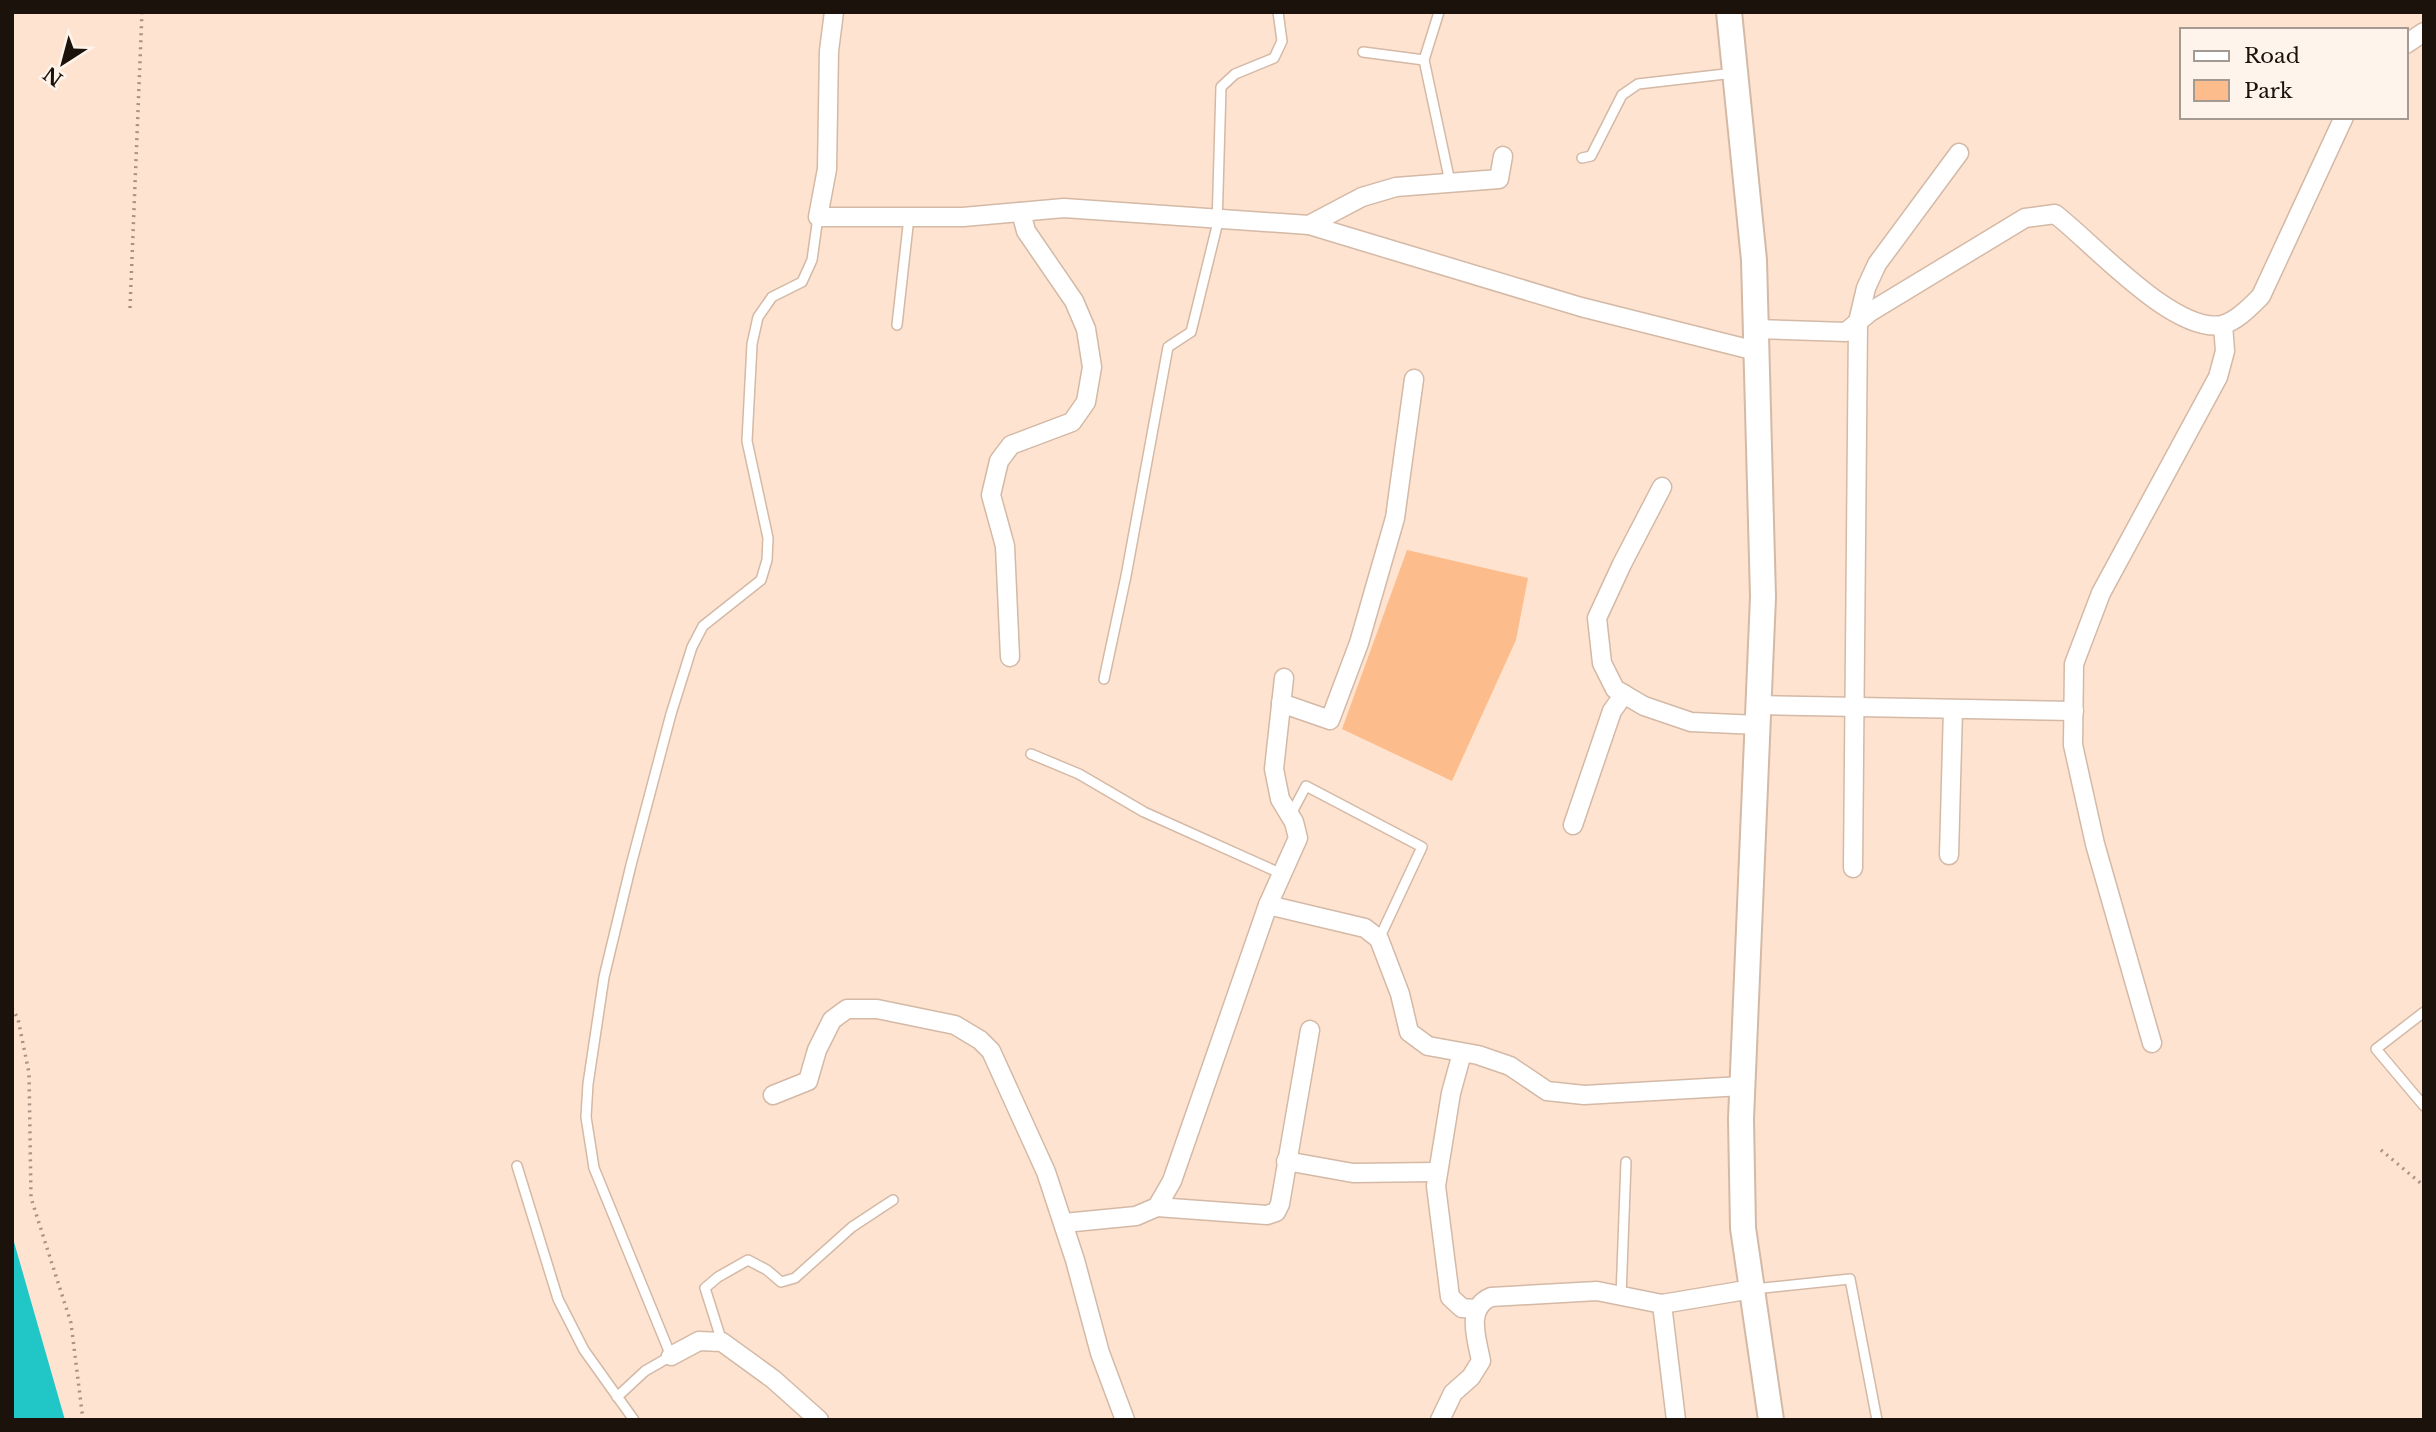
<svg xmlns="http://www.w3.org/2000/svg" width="2436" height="1432" font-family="'Libre Baskerville',serif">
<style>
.green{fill:#fdbc8b}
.water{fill:#21c7c6}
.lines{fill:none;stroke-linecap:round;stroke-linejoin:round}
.lane-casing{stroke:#d3b9a6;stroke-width:12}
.street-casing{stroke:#d3b9a6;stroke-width:21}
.secondary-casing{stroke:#d3b9a6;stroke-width:28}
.path{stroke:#a79385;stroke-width:3.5;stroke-dasharray:2 5;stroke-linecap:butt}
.lane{stroke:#fff;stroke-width:9}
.street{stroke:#fff;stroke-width:18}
.secondary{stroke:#fff;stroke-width:24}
</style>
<rect width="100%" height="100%" fill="#fee3d0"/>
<!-- green -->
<polygon class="green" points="1407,550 1528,578 1516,640 1452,781 1342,729"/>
<!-- water -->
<polygon class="water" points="12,1235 65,1420 12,1420"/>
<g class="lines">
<defs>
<g id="lane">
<polyline points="1439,12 1424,60 1450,182"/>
<polyline points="1363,52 1424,60"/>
<polyline points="1582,158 1591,156 1622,95 1638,84 1734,73"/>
<polyline points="897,325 909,217"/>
<polyline points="1104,679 1126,576 1168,347 1191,332 1217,226 1221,87 1235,74 1274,58 1282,41 1278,12"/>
<polyline points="1031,754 1079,774 1144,812 1282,874"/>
<polyline points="1290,816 1306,786 1422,847 1379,939"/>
<polyline points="2424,1012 2376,1049 2424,1106"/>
<polyline points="517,1166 558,1299 584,1350 634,1420"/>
<polyline points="1754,1289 1850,1279 1877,1420"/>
<polyline points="1621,1297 1626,1162"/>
<polyline points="722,1342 705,1288 718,1277 748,1260 767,1270 781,1282 795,1278 852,1227 893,1200"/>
<polyline points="617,1397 645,1371 671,1356 594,1168 586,1117 588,1084 604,977 631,865 671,714 692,647 703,626 761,580 767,560 768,538 747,441 752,344 758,317 772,297 802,282 812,260 818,217"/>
</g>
<g id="street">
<polyline points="834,12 829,51 827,169 818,217 963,217 1064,208 1309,225 1581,307 1756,351"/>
<polyline points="2406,44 2424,32"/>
<polyline points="1309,225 1362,197 1396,187 1499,179 1503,156"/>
<path d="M1756 329 1846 332 1870 312 2025 218 2055 214C2092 242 2173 334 2222 325 2237 321 2251 306 2261 296L2344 117"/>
<polyline points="1662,487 1622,564 1597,618 1602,663 1615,689 1644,706 1691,722 1758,725"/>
<polyline points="1010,657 1005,546 991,495 999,461 1011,445 1072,422 1086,402 1092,367 1086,329 1074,301 1026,231 1021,212"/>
<polyline points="1281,703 1330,720 1359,643 1395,518 1414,379"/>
<polyline points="1758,705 2074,711"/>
<polyline points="1573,825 1612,711 1624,694"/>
<polyline points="1949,855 1953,709"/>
<polyline points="1853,868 1858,322 1866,288 1877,264 1959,153"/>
<polyline points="1268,905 1365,928 1379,939 1400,994 1409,1032 1428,1046 1478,1055 1510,1066 1547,1091 1584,1095 1742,1086"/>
<polyline points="2152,1043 2095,844 2073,745 2074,664 2101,593 2218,377 2225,351 2223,325"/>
<polyline points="1462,1053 1451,1093 1436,1186 1450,1297 1462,1308 1475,1309"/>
<polyline points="773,1095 808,1081 817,1050 832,1020 847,1009 877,1009 955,1025 980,1040 991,1051 1046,1172 1075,1260 1100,1353 1125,1420"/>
<polyline points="1286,1161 1353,1173 1437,1172"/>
<polyline points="1157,1207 1267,1215 1276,1212 1280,1204 1310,1030"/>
<polyline points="1064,1223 1136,1216 1157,1207 1172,1181 1268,905 1298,838 1294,822 1280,799 1274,769 1284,678"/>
<polyline points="1662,1304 1676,1420"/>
<polyline points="671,1356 699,1341 722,1342 773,1379 819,1420"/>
<path d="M1440 1420 1453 1393 1471 1377 1481 1361C1477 1339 1465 1308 1491 1297L1597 1291 1662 1304 1752 1289"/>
</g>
<polyline id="secondary" points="1729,12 1754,260 1763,597 1741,1119 1743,1228 1771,1420"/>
</defs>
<!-- lane casing -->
<use href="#lane" class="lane-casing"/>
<!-- street casing -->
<use href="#street" class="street-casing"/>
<!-- secondary casing -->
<use href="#secondary" class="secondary-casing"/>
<!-- path -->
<g class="path">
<polyline points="130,308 142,12"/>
<polyline points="12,1008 18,1019 29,1073 31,1198 71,1323 83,1420"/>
<polyline points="2381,1150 2424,1186"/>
</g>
<!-- lane -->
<use href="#lane" class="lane"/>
<!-- street -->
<use href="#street" class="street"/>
<!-- secondary -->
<use href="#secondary" class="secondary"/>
</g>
<!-- border -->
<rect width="2436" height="1432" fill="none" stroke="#1b120b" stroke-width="28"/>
<!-- legend -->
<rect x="2180" y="28" width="228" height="91" fill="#fff4ec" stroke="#a49a92" stroke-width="2"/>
<rect x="2194" y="51" width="35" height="10" fill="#ffffff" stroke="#a49a92" stroke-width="2"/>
<text x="2244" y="63" font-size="21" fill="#1b120b">Road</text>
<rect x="2194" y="80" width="35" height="21" fill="#fdbc8b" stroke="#a49a92" stroke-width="2"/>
<text x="2244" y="98" font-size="21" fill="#1b120b">Park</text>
<!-- north arrow -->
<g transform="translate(63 63) rotate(216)" stroke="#fff4ec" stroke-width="5" paint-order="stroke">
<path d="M0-5L12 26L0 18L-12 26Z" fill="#1b120b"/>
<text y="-10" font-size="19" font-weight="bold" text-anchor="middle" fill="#1b120b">N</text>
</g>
</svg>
